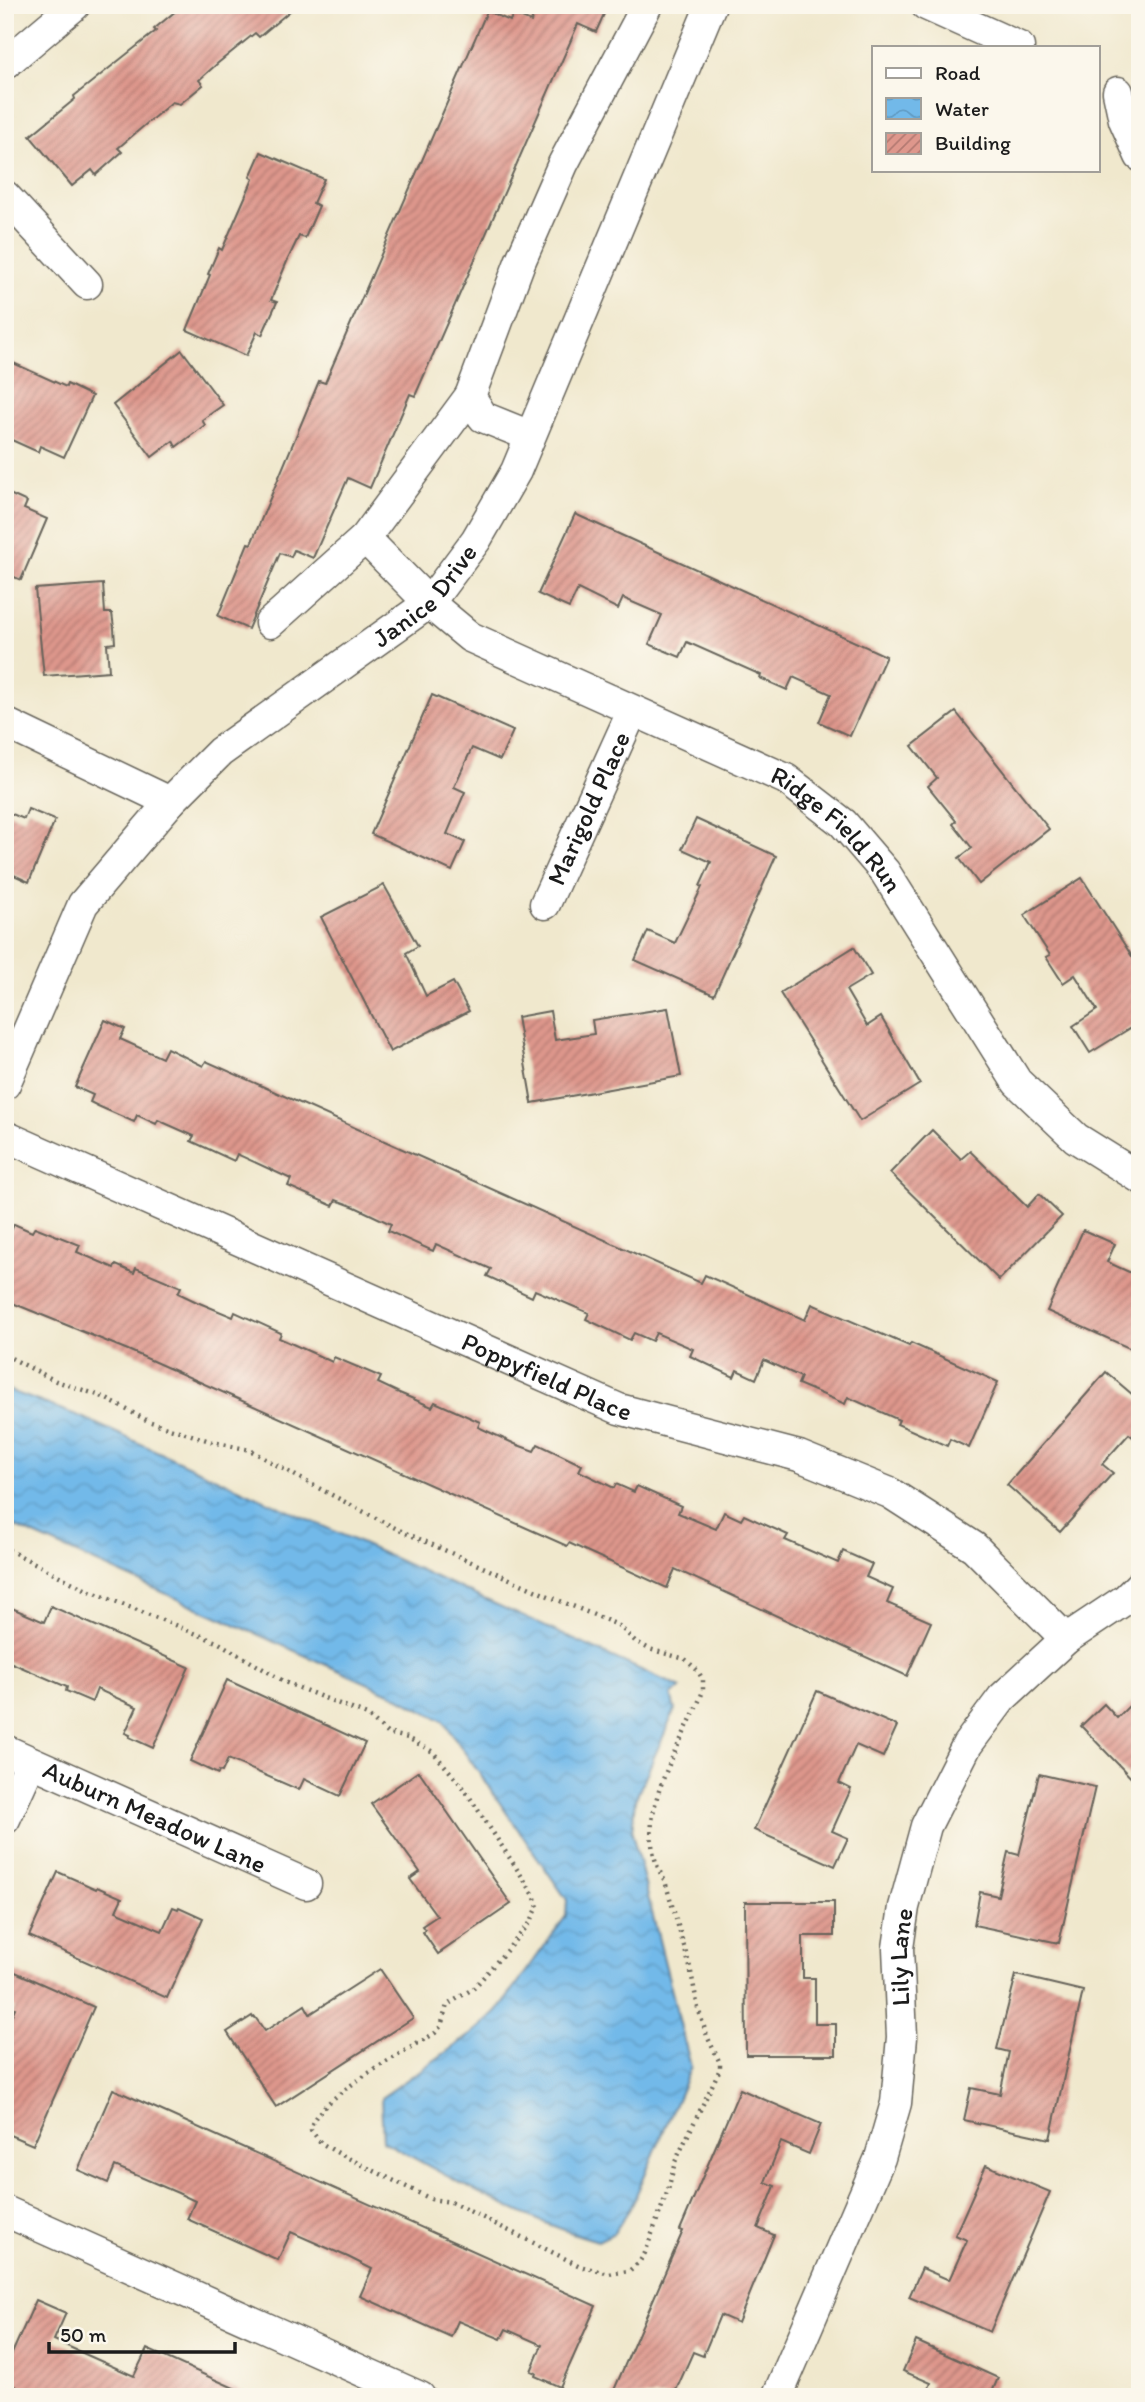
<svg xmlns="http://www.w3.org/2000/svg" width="1145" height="2402" font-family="Itim,sans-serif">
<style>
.water{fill:url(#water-waves);stroke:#476a82;stroke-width:2}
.building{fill:url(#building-hatch)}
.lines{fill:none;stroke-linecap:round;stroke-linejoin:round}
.minor-casing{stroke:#66635a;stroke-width:33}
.path{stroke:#66635a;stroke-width:4.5;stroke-dasharray:2 5;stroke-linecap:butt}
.minor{stroke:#fff;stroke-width:30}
.labels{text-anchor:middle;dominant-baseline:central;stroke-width:6;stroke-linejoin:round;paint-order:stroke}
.street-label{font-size:26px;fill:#1c1c1c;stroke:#fbf7ec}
</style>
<defs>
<pattern id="water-waves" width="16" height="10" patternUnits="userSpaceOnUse" patternTransform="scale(1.75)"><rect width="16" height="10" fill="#72b9e9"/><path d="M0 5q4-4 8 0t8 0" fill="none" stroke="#629ec7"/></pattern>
<pattern id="building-hatch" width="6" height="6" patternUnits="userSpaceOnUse" patternTransform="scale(1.75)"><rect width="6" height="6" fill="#de978c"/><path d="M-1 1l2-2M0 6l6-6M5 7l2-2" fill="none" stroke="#b37a72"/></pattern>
</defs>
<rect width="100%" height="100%" fill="#fbf7ec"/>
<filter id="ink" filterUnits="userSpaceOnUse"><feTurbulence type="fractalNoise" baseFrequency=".0143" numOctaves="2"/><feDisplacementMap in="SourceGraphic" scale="14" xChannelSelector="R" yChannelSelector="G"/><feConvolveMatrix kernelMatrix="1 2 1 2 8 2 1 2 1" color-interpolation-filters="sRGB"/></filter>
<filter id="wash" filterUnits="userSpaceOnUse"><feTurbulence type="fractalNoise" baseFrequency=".00686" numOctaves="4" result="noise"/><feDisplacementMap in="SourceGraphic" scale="28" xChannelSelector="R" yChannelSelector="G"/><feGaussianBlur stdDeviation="1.57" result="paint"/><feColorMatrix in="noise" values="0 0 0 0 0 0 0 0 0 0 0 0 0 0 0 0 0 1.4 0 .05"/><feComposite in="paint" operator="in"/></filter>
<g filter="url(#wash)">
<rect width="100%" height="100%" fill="#f0e8cd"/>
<!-- water -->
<path class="water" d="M5 1389 79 1416 681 1688 671 1695 675 1710 635 1800 632 1833 691 2067 632 2205 614 2233 598 2241C521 2219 452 2179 383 2141L381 2098 469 2036 497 2012 566 1916 567 1900 443 1721 394 1695 5 1522Z"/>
<g id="blocks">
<!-- building -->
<g class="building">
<polygon points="183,5 297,5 259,37 255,33 218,63 199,80 203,85 180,104 172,102 118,148 122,152 96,175 92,170 72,186 30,136 75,99 74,96 156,31 154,29"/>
<polygon points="535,5 608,5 596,32 578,24 415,396 410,394 370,488 348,478 313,558 294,550 291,557 280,553 248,629 218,616 248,543 251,544 319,381 325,383 487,11 510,21 513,14 531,22 537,6"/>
<polygon points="261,152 324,179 313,203 319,206 305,238 299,236 288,259 271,300 277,302 262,335 257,332 246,356 187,330 210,275 208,274 219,248 222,250 253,179 250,177"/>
<polygon points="182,350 223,405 202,420 205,425 176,447 173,441 152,457 113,405"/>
<polygon points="11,362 66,387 67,384 92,396 64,457 40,446 38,452 5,437 5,374"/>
<polygon points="5,492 27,502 24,509 47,519 21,580 5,573"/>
<polygon points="575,514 886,656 850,736 819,722 831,694 793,677 787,690 760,678 761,675 687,642 680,657 649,644 662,615 623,598 618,609 578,589 569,608 538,594"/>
<polygon points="103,584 105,613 112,613 114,628 115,643 107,644 109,671 44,676 35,589"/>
<polygon points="432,695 513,731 500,760 472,748 454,787 465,792 447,834 465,842 452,871 371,834"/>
<polygon points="956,712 1049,829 979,884 959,858 972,848 953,824 956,821 928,786 937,778 912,746"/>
<polygon points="28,809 55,820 29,882 5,871 5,811 24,819"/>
<polygon points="696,819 776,856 714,995 635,960 648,931 675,943 702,887 700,886 711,862 682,849"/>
<polygon points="1082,878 1140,969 1140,1022 1090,1053 1073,1026 1097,1010 1075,975 1063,983 1046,957 1050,955 1024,915"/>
<polygon points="384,885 418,946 406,953 426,996 453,982 469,1011 390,1052 321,917"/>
<polygon points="854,947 871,975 846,990 867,1026 881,1017 920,1084 860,1121 780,993"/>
<polygon points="668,1008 681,1076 532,1103 517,1017 550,1011 555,1040 594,1034 592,1020"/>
<polygon points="105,1020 125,1029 120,1039 162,1058 167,1048 203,1066 206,1061 701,1283 705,1275 805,1320 812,1304 909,1346 911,1343 998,1382 969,1448 950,1439 947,1446 897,1424 899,1420 848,1397 845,1404 798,1384 801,1377 764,1360 756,1379 737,1370 734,1377 690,1356 693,1349 656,1333 652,1341 634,1333 630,1340 586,1319 589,1313 535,1290 532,1297 487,1276 491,1269 436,1244 433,1251 388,1231 391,1224 355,1207 336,1200 333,1206 288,1186 291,1179 237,1154 234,1161 191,1141 194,1136 158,1120 156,1124 137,1115 134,1122 98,1106 90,1102 93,1095 75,1087"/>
<polygon points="932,1130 961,1159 970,1151 1027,1207 1039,1194 1062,1216 999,1280 890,1173"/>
<polygon points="14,1224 32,1232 35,1227 80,1245 77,1252 114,1268 116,1265 134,1273 136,1268 181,1287 178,1293 197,1302 233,1317 235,1312 281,1333 279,1338 315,1354 332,1362 334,1357 381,1377 378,1383 397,1392 432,1407 435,1402 480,1422 478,1427 515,1444 534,1451 538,1444 582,1465 579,1471 614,1488 616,1484 634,1492 637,1486 681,1506 678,1513 716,1529 724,1512 741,1520 744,1515 788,1535 785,1540 838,1563 843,1551 872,1564 866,1577 893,1589 887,1603 931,1622 907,1676 675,1569 667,1588 569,1543 567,1546 128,1350 5,1300 5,1245"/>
<polygon points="1083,1230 1115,1244 1107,1262 1140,1277 1140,1353 1047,1311"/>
<polygon points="1106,1372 1140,1401 1140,1443 1129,1434 1102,1464 1113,1473 1060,1532 1007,1485"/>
<polygon points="5,1605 44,1622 51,1606 189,1667 153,1748 129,1737 130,1735 125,1733 137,1707 97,1689 92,1702 66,1691 67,1687 5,1660"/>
<polygon points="227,1680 365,1743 340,1796 304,1779 299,1790 228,1759 222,1772 219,1771 218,1774 190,1761"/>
<polygon points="817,1691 897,1726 883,1757 856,1745 839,1783 851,1789 832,1831 848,1838 835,1866 754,1830"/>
<polygon points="1140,1695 1140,1787 1081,1726 1104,1704 1117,1718"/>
<polygon points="419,1771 511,1904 438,1954 423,1932 425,1930 422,1926 437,1916 410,1879 420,1872 371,1804"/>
<polygon points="1039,1774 1095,1787 1059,1943 974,1925 980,1892 998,1896 1008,1852 1019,1855"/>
<polygon points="58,1872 96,1889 97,1887 122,1898 116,1911 162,1931 173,1907 178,1909 179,1907 203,1918 167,1998 29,1936"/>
<polygon points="745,1902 834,1902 834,1936 803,1936 803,1978 815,1978 815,2024 836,2024 836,2055 746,2055"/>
<polygon points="380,1969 413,2018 276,2107 227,2032 252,2016 253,2018 255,2017 265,2031 305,2005 310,2014"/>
<polygon points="13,1971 94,2007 33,2145 5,2133 5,2031 15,2008 5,2004 5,1988"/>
<polygon points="1016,1975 1083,1991 1050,2139 964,2120 971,2088 1000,2094 1009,2052 997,2049"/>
<polygon points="113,2089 596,2306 560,2387 535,2376 536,2373 531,2371 542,2345 506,2329 501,2339 458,2321 451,2337 360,2296 372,2269 348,2257 291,2232 278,2260 187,2219 195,2201 178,2193 115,2166 108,2183 78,2170"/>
<polygon points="740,2089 821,2124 809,2154 781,2142 765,2182 775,2186 758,2228 774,2235 738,2323 720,2315 703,2356 693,2352 673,2397 611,2397 683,2231 680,2230"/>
<polygon points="986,2165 1050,2192 990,2332 909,2297 922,2268 949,2280 967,2240 955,2235"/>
<polygon points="36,2300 66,2313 54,2340 78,2351 134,2376 147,2349 254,2397 38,2397 5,2382 5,2369"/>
<polygon points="916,2341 998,2378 990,2397 925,2397 931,2383 903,2371"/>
</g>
</g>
</g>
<g filter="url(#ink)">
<use href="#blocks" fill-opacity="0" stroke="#66635a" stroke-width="2"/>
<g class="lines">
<defs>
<g id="minor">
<polyline points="926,5 1019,47"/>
<polyline points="5,64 75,5"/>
<polyline points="1118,92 1124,120 1140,156"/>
<polyline points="5,196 87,284"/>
<polyline points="530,436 483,417 470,396 520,262 563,164 647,5"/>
<polyline points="365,538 470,396"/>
<path id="s1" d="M270 623 365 538 429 603 470 637 786 779 843 823 885 872 1017 1082 1076 1138 1140 1178"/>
<polyline points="5,723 170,802"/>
<path id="s2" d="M545 904 632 712"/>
<path id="s3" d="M5 1084 83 904 170 802 220 752 429 603 476 540 516 471 711 5"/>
<path id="s4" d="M5 1136 619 1409 799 1456 890 1493 974 1547 1066 1639"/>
<path id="s5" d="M5 1750 306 1884"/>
<polyline points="5,1819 31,1762"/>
<polyline points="5,2211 420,2397"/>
<path id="s6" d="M777 2397 880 2158 896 2103 902 2037 898 1948 904 1907 926 1826 967 1745 1002 1698 1066 1639 1126 1599 1140 1585"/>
</g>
</defs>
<!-- minor casing -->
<use href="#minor" class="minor-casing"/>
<!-- path -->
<path class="path" d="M5 1355 56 1381 101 1396 148 1421 213 1442 250 1450 303 1480 399 1530 546 1595 618 1625 635 1641 649 1649 685 1659 698 1671 703 1680V1691C681 1749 626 1819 665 1881L690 1967 698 2008 707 2036 720 2063V2069L675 2162 668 2190 645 2253 640 2261 629 2271 609 2274 580 2266 451 2202 431 2199 338 2153 321 2143 311 2130C309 2102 410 2049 435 2033L441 2026 447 2005 474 1988 530 1923 538 1907 534 1895 463 1787 433 1752 408 1738 387 1733 367 1715 287 1683 219 1643 85 1589 5 1548"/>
<!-- minor -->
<use href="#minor" class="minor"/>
</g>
</g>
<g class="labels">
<!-- street labels -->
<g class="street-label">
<text stroke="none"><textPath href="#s3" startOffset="660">Janice Drive</textPath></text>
<text stroke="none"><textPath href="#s2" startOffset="105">Marigold Place</textPath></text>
<text stroke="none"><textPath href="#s1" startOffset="690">Ridge Field Run</textPath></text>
<text stroke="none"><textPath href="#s4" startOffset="593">Poppyfield Place</textPath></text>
<text stroke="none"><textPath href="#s5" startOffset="164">Auburn Meadow Lane</textPath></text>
<text stroke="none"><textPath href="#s6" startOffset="464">Lily Lane</textPath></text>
</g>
</g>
<!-- margin -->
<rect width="1145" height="2402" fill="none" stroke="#fbf7ec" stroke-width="28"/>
<!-- legend -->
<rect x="872" y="46" width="228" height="126" fill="#fbf7ec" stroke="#a29f99" stroke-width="2"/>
<rect x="886" y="68" width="35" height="10" fill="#ffffff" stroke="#a29f99" stroke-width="2"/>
<text x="935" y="80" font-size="21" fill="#1c1c1c">Road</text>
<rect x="886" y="98" width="35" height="21" fill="url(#water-waves)" stroke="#a29f99" stroke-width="2"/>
<text x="935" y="116" font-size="21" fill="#1c1c1c">Water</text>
<rect x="886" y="133" width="35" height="21" fill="url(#building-hatch)" stroke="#a29f99" stroke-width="2"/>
<text x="935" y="150" font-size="21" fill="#1c1c1c">Building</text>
<!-- scale -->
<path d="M49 2342v10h186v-10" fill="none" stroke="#1c1c1c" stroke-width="3.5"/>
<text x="60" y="2342" font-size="21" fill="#1c1c1c" stroke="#fbf7ec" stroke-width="5" paint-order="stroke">50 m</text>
</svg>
